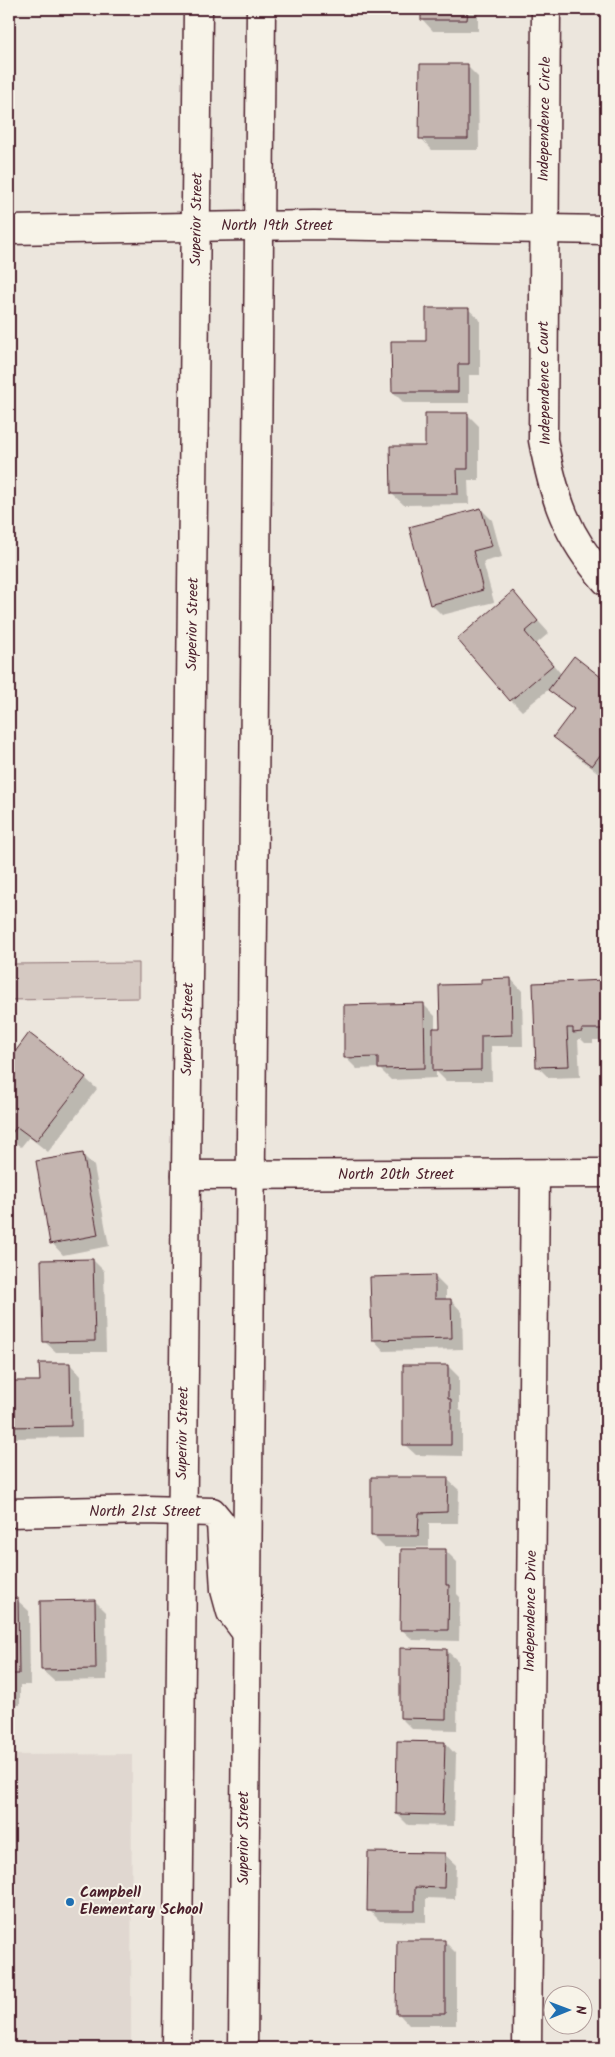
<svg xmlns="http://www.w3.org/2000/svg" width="615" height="2057" font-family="Kalam,sans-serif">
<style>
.built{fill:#e0d7d0}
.green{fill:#d5c9c2;stroke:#907476}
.shadow{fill:#0003}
.building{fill:#c4b5b0;stroke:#4a1f2b}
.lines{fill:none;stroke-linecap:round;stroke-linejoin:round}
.minor-casing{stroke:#4a1f2b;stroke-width:31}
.major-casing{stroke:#4a1f2b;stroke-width:31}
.minor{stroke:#f7f3e8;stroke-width:28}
.major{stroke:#f7f3e8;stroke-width:28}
.poi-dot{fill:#1f6fb2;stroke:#f7f3e8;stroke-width:2}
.labels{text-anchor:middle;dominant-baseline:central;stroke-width:4;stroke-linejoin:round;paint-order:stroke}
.street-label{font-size:15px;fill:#4a1f2b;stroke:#f7f3e8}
.poi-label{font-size:15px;font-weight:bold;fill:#4a1f2b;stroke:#f7f3e8;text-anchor:start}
</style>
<rect width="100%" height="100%" fill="#ece6dd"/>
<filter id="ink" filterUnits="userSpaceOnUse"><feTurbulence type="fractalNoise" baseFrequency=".02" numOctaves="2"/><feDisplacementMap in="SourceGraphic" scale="10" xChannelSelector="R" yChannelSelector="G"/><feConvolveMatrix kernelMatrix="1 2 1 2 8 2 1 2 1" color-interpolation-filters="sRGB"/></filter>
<g filter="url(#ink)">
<!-- built -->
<polygon class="built" points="132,1754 131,2048 9,2048 9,1755"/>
<!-- green -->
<polygon class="green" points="139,963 139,998 9,1000 9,964"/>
<!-- shadow -->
<g class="shadow">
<polygon points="422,9 478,9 478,31 433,31 422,19"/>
<polygon points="467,66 478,77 479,150 432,150 421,138"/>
<polygon points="468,309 480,320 480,375 469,375 469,403 404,403 393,392 427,342"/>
<polygon points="467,414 479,426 479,480 468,480 469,504 404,505 392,494 427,447"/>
<polygon points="481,509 492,520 502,557 483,562 494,602 442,615 431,604"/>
<polygon points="513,593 549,633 536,644 562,675 574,658 606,682 606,774 604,777 566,748 555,737 574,711 549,689 522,711 511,700"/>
<polygon points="511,979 522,991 523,1046 491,1046 492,1081 446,1081 436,1071 436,1078 391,1080 379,1068 357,1069 346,1058 424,1005 435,1016 435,1029 441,1029 482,986"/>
<polygon points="605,982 606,983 606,1040 593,1040 593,1043 585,1043 581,1039 578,1039 580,1077 549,1078 538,1067 535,984"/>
<polygon points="30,1035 85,1078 97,1089 48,1152 29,1137 21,1147 9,1138 9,1062"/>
<polygon points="83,1155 94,1166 109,1246 63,1255 52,1243"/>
<polygon points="93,1260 104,1271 106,1352 56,1352 44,1341"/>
<polygon points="434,1276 446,1288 446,1300 451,1300 462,1312 463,1349 384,1351 373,1339"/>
<polygon points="70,1364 81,1376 82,1437 14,1438 9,1432 9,1382 41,1382"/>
<polygon points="448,1366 459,1377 459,1409 462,1412 462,1456 416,1455 404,1444"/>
<polygon points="447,1479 459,1490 458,1523 429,1523 429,1547 384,1547 372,1535"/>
<polygon points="445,1550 457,1562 457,1594 460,1597 459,1641 413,1640 401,1629"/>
<polygon points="9,1600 17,1600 29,1611 30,1685 20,1685 20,1705 9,1705"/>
<polygon points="95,1601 106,1612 107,1680 54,1681 42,1670"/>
<polygon points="446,1650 458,1661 457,1730 412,1729 401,1718"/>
<polygon points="445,1743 456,1755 454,1826 408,1825 397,1814"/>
<polygon points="444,1854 456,1865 455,1899 426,1898 426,1922 380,1921 369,1910"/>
<polygon points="445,1942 456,1953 456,2025 409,2025 398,2013"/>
</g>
<!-- building -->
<g class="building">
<polygon points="421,9 468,9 467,20 421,20"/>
<polygon points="420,64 468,64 468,139 419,139"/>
<polygon points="426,308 469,308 469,364 458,364 458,392 392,392 391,341 426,341"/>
<polygon points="425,413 468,413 468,469 457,469 458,494 391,494 390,446 425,446"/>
<polygon points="481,508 492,546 473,551 483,590 430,605 409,527"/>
<polygon points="513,591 538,621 525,632 553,665 510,701 457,639"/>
<polygon points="574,656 606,681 606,747 592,766 553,737 574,709 548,690"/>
<polygon points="511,978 512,1035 481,1036 481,1070 433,1071 433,1028 440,1028 439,985 481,984 481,979"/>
<polygon points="605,980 606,1029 582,1029 582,1032 573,1033 573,1028 567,1028 569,1066 536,1067 533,983"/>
<polygon points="424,1003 425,1068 378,1069 378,1057 344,1058 344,1005"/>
<polygon points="29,1033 86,1077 36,1141 17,1127 9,1136 9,1060"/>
<polygon points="83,1153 98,1235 50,1244 36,1161"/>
<polygon points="93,1259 95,1341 43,1342 41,1260"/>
<polygon points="435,1275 435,1299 451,1299 452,1338 372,1340 370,1277"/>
<polygon points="39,1363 70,1363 71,1426 9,1427 9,1381 40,1381"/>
<polygon points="403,1365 448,1365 448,1399 451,1399 451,1445 403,1445"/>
<polygon points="371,1477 448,1477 447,1512 419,1513 418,1536 371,1536"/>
<polygon points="401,1549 446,1549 446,1585 449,1585 448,1630 400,1630"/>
<polygon points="9,1598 18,1598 19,1674 9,1674 9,1693"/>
<polygon points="95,1600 96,1669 41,1670 40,1601"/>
<polygon points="400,1648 447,1649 446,1719 400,1718"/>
<polygon points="397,1741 445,1742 443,1815 396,1814"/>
<polygon points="368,1852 445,1853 444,1888 415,1887 415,1911 367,1911"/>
<polygon points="397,1940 445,1940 445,2014 396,2014"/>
</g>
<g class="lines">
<defs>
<g id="minor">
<path d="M546 9 543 440C554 498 566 536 606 581"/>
<polyline points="9,230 314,225 606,230"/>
<polyline points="186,1175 606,1173"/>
<polyline points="9,1513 147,1510 212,1512 221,1523 225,1590 231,1612 246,1632"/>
<polyline points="527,2048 535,1174"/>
</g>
<g id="major">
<polyline points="177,2048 198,9"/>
<polyline points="243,2048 261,9"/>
</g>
</defs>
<!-- minor casing -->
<use href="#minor" class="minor-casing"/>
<!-- major casing -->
<use href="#major" class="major-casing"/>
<!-- minor -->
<use href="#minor" class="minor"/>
<!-- major -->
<use href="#major" class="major"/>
</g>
</g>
<!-- markers -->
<circle class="poi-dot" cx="70" cy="1902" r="5"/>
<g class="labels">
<!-- street labels -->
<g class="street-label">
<text transform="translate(545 119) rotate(-89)">Independence Circle</text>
<text transform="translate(197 219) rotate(-89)">Superior Street</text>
<text x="277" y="226">North 19th Street</text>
<text transform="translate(545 383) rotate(-91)">Independence Court</text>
<text transform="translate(193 624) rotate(-89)">Superior Street</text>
<text transform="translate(188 1029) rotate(-89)">Superior Street</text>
<text x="396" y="1175">North 20th Street</text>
<text transform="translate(183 1433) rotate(-89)">Superior Street</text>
<text x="145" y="1512">North 21st Street</text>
<text transform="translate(531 1611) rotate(-89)">Independence Drive</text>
<text transform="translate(244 1838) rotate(-90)">Superior Street</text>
</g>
<!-- poi labels -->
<g class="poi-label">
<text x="80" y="1893">Campbell<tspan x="80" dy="17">Elementary School</tspan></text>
</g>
</g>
<!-- margin -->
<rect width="615" height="2057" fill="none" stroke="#f7f3e8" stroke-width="30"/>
<rect x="15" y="15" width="585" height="2027" fill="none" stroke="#4a1f2b" stroke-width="2" filter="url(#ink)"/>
<!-- north arrow -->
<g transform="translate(568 2010) rotate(89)"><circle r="24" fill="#f7f3e8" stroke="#b29e9c"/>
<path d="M0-4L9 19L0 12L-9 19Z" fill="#1f6fb2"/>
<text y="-8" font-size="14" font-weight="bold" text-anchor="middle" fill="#4a1f2b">N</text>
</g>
</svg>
